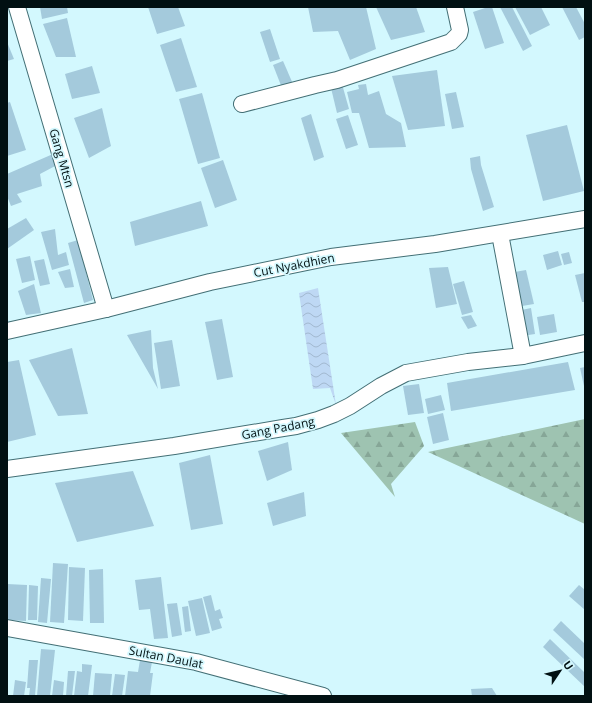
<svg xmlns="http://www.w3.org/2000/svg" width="592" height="703" font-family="'Open Sans',sans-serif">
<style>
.forest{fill:url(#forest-firs)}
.water{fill:url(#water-waves)}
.building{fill:#a4cadc}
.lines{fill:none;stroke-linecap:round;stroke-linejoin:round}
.street-casing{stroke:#436f75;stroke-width:18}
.street{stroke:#fff;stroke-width:16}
.labels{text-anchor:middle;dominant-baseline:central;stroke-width:3.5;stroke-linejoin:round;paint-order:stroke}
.street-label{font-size:12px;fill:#011012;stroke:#d3f8fe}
</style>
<defs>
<pattern id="forest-firs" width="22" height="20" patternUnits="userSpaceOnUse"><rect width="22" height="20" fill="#9ec3b1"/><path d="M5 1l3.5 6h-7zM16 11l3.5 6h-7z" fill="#86a697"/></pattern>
<pattern id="water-waves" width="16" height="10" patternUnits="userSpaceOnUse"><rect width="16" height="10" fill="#bed8f4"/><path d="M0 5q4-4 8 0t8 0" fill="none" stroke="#a2b8d0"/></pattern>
</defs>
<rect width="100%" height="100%" fill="#d3f8fe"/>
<!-- forest -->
<g class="forest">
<polygon points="585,419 585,524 428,452"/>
<polygon points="415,422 424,446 391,484 395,497 341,433"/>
</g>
<!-- water -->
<polygon class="water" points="318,288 336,405 330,388 313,389 299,293"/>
<!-- building -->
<g class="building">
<polygon points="40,7 67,7 68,13 42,19"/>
<polygon points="148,7 178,7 185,26 157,34"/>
<polygon points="308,7 366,7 376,49 350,60 338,31 313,32"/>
<polygon points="376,7 416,7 425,32 391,40"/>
<polygon points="488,7 492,7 504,43 485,49 473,12"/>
<polygon points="500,7 512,7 532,46 523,51"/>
<polygon points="515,7 541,7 550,25 530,35"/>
<polygon points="562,7 576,7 585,24 585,37 579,40"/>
<polygon points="67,18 76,57 56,57 43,24"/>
<polygon points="270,29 280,59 270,62 260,32"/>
<polygon points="181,38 197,87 176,92 160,45"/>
<polygon points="7,42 14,59 7,61"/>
<polygon points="283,61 293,84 282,88 273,65"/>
<polygon points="92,66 100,93 72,99 65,74"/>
<polygon points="437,70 445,126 408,130 392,76"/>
<polygon points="342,84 349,109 337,113 331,88"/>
<polygon points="366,84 368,95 379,91 386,114 401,123 406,147 369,148 359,113 352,113 347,92 359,89 358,85"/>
<polygon points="456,92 464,127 452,129 445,94"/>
<polygon points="202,93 220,158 198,164 179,99"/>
<polygon points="10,102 26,150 7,156 7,103"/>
<polygon points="102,108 111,146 89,158 74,118 86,114"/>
<polygon points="311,114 324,157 314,161 301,118"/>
<polygon points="348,115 358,145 346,149 336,119"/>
<polygon points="567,125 584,191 543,201 526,135"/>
<polygon points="53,154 57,165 40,174 42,186 17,194 22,202 11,206 7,196 7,174"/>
<polygon points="480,156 481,165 494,207 483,211 471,169 470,158"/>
<polygon points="223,160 237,200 215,208 201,168"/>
<polygon points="201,201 208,226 135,246 130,222"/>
<polygon points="26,218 34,230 7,249 7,229"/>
<polygon points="55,229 58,255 66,252 69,265 52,270 41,232"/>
<polygon points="78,240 93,300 84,303 68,243"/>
<polygon points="558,251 562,265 547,270 543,255"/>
<polygon points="569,252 572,263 564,265 561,254"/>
<polygon points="30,256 35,280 22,283 16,259"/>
<polygon points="44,259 50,284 40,286 34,261"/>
<polygon points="448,267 457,304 436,308 429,268"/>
<polygon points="70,269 74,287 65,288 58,272"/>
<polygon points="526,270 534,304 516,307 509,273"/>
<polygon points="585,273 585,302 582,302 575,275"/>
<polygon points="464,281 473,312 462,315 453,284"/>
<polygon points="34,284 41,313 26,315 18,291"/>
<polygon points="531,308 535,334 522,336 517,311"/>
<polygon points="554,314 557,332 540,335 537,317"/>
<polygon points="471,315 477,326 468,329 461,317"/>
<polygon points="222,319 233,377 217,380 205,322"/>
<polygon points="151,330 153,368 158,389 127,335"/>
<polygon points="172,340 180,386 161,389 154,343"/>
<polygon points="72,348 88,414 58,416 29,360"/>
<polygon points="19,360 36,435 7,442 7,362"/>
<polygon points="568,362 575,390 451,411 447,383"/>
<polygon points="585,367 585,386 584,386 580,368"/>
<polygon points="419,384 424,413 408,415 403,386"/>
<polygon points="441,395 445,410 428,414 425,399"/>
<polygon points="443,413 449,440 433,444 427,417"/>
<polygon points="288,442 292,470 267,481 258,451"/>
<polygon points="210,455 223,524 191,530 179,463"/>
<polygon points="133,471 154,526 77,542 55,483"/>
<polygon points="304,492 306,516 273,526 267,503"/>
<polygon points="53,563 68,564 64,623 50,622"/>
<polygon points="69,567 85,568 83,621 68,620"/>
<polygon points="103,569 104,623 90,623 89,570"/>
<polygon points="161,577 168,638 154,639 150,609 139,610 135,580"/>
<polygon points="41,578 51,579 47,623 38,622"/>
<polygon points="7,584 27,585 26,621 7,620"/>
<polygon points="29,585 38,586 37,620 28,620"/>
<polygon points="579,585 585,590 585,610 569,596"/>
<polygon points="211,595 215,611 220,609 223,618 219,619 222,628 212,631 203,597"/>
<polygon points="202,598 210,633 196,636 188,601"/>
<polygon points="177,603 182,635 172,637 167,604"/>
<polygon points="188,606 191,631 185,632 182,607"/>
<polygon points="561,621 585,644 585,660 553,630"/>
<polygon points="550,639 585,673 585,687 543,647"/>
<polygon points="41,649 55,650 50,696 37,696"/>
<polygon points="29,660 38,660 35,696 29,696 30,688 27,688"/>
<polygon points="140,660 152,662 150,673 153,673 150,696 125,696 128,671 138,672"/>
<polygon points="82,664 92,665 88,696 74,696 77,671 82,672"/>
<polygon points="68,671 75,671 72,696 66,696"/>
<polygon points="95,673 112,674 110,696 93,696"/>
<polygon points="115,674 125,675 122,696 112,696"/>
<polygon points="15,680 26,682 24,696 13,696"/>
<polygon points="54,680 64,682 63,696 52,696"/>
<polygon points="492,688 497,696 472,696 471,689"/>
</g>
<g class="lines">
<defs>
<g id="street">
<polyline points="17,7 106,309"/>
<polyline points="242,104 315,85 337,80 451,42 459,34 460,30 455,7"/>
<polyline points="500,234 523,356"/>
<polyline points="7,331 106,309 210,282 331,257 435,244 585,219"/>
<polyline points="7,469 174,446 283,428 296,426 318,420 334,414 350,406 381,386 406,373 468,362 523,356 585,343"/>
<polyline points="7,628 196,662 323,696"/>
</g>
</defs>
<!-- street casing -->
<use href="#street" class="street-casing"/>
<!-- street -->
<use href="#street" class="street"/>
</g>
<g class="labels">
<!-- street labels -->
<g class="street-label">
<text transform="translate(62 158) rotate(74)">Gang Mtsn</text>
<text transform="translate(294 265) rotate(-11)">Cut Nyakdhien</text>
<text transform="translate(278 428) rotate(-11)">Gang Padang</text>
<text transform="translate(166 657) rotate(11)">Sultan Daulat</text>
</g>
</g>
<!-- border -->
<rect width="592" height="703" fill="none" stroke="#011012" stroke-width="16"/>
<!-- north arrow -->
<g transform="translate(560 671) rotate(55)" stroke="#d3f8fe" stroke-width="3" paint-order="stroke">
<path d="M0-3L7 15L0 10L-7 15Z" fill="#011012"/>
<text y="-6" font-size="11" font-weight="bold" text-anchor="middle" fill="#011012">U</text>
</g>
</svg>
